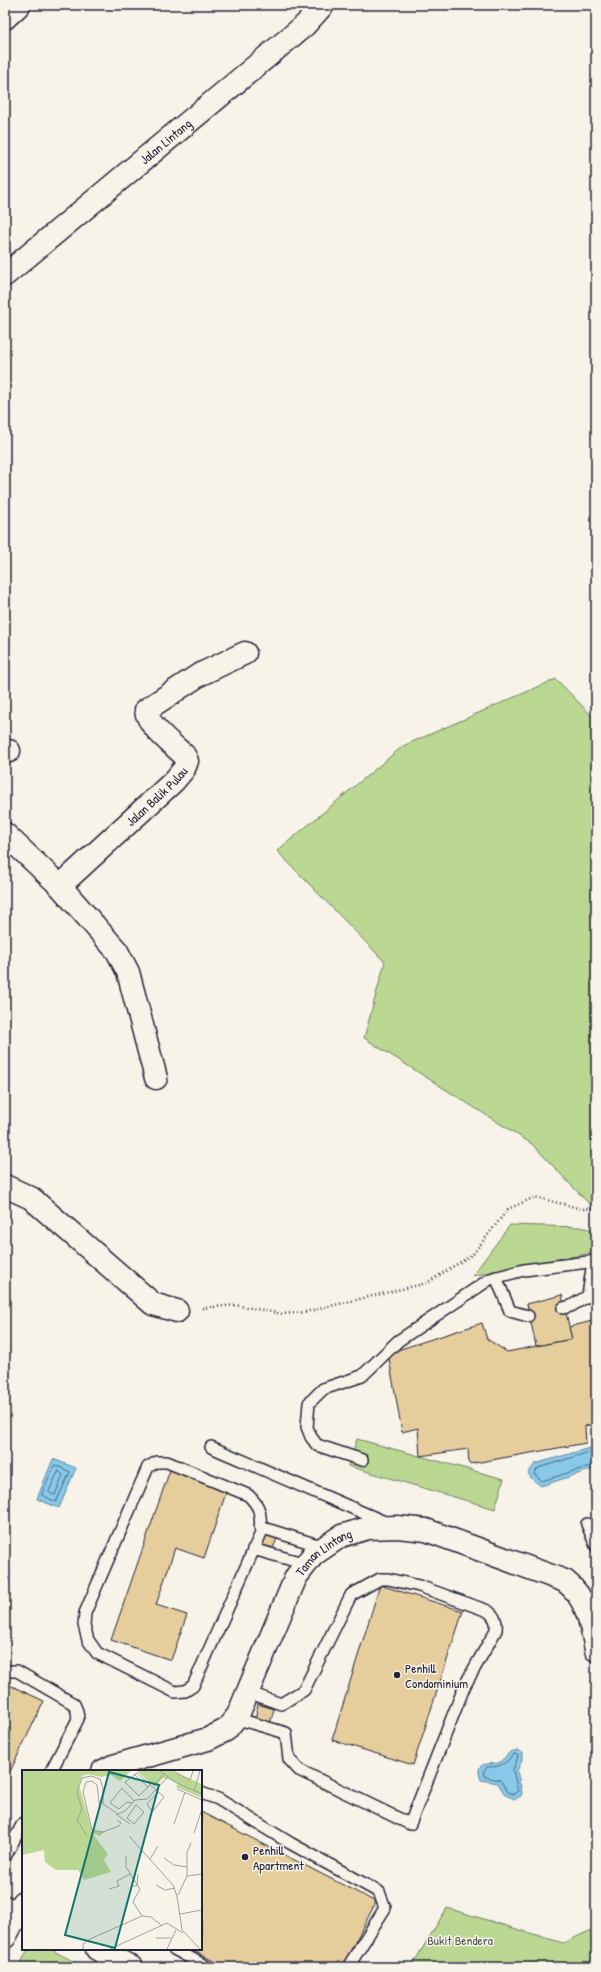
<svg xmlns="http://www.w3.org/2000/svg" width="601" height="1972" font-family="'Patrick Hand',sans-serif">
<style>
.green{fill:#bad891;stroke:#6e7d66}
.water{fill:#88c9e9;stroke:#5f86a3}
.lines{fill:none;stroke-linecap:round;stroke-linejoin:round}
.shore{stroke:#4b6581;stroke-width:1}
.building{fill:#e6cd9c;stroke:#22223b}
.lane-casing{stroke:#22223b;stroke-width:14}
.street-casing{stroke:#22223b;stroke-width:25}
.path{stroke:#22223b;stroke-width:2.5;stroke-dasharray:1 3;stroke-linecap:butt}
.lane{stroke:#f7f3e8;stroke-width:11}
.street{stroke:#f7f3e8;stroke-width:22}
.poi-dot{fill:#22223b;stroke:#f7f3e8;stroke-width:1.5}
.labels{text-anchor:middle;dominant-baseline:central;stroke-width:3;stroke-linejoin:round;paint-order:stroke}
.street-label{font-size:13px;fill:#22223b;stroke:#f7f3e8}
.poi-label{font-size:13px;fill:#22223b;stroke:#f7f3e8;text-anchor:start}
.park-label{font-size:13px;fill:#505955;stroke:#f7f3e8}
.inset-road{fill:none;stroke:#a29fa3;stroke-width:1}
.view{fill:#0f766e;fill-opacity:0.15;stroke:#0f766e;stroke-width:2}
.inset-edge{fill:none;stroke:#22223b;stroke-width:2}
</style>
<rect width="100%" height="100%" fill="#f7f3e8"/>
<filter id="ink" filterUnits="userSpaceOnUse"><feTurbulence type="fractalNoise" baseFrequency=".025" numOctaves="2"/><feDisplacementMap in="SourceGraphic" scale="8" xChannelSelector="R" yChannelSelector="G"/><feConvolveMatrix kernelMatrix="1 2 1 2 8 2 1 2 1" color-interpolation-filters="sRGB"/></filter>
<g filter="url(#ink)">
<!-- green -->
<g class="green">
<polygon points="556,679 596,720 596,1211 532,1144 364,1038 385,962 277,851 403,746"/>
<polygon points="510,1225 579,1227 596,1230 596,1252 472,1276"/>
<polygon points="357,1439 504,1479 495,1509 348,1466"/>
<polygon points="447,1908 563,1943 596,1928 596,1967 411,1967"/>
<polygon points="28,1949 50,1949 84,1967 19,1967"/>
</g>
<!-- water -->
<g class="water">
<polygon points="596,1446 596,1468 541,1486 532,1479 528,1473 535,1464"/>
<polygon points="53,1459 76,1468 59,1508 37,1499"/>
<path d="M518 1750 522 1753V1760L517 1771 522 1792 521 1796 515 1799 505 1795 498 1783 481 1780C474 1762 486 1764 499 1763L510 1752Z"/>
</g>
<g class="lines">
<!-- shore -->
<g class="shore">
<polyline points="596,1450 538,1468 534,1474 542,1481 596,1464"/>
<polygon points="55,1465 70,1472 56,1502 42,1495"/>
<polygon points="59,1471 63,1475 55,1495 53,1495 49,1492"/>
<path d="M513 1755 516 1754 518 1756 513 1770 518 1791 514 1794 508 1792 500 1780 485 1777 483 1772 487 1767C500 1767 504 1765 513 1755Z"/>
</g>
</g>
<!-- building -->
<g class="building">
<polygon points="562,1295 572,1339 536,1346 527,1304"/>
<polygon points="592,1321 596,1327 596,1424 585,1426 586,1443 469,1464 468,1449 420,1456 418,1428 402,1432 388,1353 482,1323 487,1339 507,1352 572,1339 569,1327"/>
<polygon points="171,1467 228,1487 204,1558 175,1548 156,1605 187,1615 171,1660 111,1640"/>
<polygon points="264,1533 277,1539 273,1548 259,1544"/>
<polygon points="380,1585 463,1611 413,1765 332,1740"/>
<polygon points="5,1683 44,1701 5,1782"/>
<polygon points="258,1704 274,1709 270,1724 255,1720"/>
<polygon points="201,1812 376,1902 342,1967 225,1967 190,1949 201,1949"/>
<polygon points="57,1961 69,1967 54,1967"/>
</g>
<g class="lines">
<defs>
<g id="lane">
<polyline points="496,1277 510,1311 528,1316"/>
<polyline points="563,1308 571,1306 588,1296 593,1261"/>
<polyline points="211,1447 387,1523"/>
<polyline points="362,1460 317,1445 311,1437 307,1427 309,1403 323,1389 362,1376 398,1341 490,1279 524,1270 596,1261"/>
<path d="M157 1462H167L248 1495C262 1508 260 1515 261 1533L193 1686 185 1691 175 1692 97 1653 88 1640 84 1625 85 1613 148 1467Z"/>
<polyline points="587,1524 596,1546"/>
<polyline points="260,1527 324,1547"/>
<polyline points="253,1549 306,1564"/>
<polyline points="5,1671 17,1671 74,1704 77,1711 78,1719 51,1771"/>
<path d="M235 1718 286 1733 289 1759 299 1770 410 1824 465 1685 496 1630C497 1621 495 1617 488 1611L419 1586 388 1579H380L351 1595 304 1690 281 1704 247 1692"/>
<polyline points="201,1793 218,1799 290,1843 379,1892 385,1908 348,1967"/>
<polyline points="5,1857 23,1823"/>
<polyline points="5,1901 20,1908"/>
<polyline points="174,1949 207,1967"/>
</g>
<g id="street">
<polyline points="5,18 19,5"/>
<path id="s1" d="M5 275 305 25 323 5"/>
<polyline points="5,752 9,751"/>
<polyline points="5,834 60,886 117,951 128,972 156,1078"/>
<path id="s2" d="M60 886 174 781 184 769 187 761 184 755C173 745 147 725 146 710L199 675 245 653"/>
<polyline points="5,1186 31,1198 153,1304 177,1311"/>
<path id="s3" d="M103 1771 113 1766 208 1739 226 1730 238 1715 296 1577 313 1555 341 1536 368 1528 397 1527 426 1530 565 1581C587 1598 591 1623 596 1650"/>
<polyline points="5,1937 23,1903"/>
<polyline points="97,1949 131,1967"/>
</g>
</defs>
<!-- lane casing -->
<use href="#lane" class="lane-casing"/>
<!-- street casing -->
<use href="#street" class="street-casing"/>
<!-- path -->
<polyline class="path" points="202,1308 235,1305 283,1314 305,1312 427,1283 473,1254 508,1209 535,1197 582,1209 596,1208"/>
<!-- lane -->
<use href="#lane" class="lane"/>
<!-- street -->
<use href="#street" class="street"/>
</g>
</g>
<!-- markers -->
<g class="poi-dot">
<circle cx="397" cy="1675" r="4"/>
<circle cx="245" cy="1857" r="4"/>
</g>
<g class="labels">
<!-- street labels -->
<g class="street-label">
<text stroke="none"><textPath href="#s1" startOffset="209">Jalan Lintang</textPath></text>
<text stroke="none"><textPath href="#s2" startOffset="132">Jalan Balik Pulau</textPath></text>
<text stroke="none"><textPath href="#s3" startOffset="337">Taman Lintang</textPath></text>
</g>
<!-- poi labels -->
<g class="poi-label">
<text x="405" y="1668">Penhill<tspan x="405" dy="15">Condominium</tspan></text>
<text x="253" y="1850">Penhill<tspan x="253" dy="15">Apartment</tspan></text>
</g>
<!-- park labels -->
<g class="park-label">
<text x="460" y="1940">Bukit Bendera</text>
</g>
</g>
<!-- overview -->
<g transform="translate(22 1770)">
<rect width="180" height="180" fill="#f7f3e8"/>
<path d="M0 1H109L98 11 89 5 79 7 66 4 60 6 57 15 70 61 82 62 78 66 70 63 86 84 82 90 89 102 62 110 56 100H34L23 92 22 80 0 85ZM115 1H150L180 14V28L154 17 156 14 146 9 141 8 133 17Z" fill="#bad891"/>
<path class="inset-road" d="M138 1 155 13 180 24M151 1 168 10 171 1M112 4 126 17M133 14 142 4M128 15 117 26 103 12 115 3 142 27 132 40H129L125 34 136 22M155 19 180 30M172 21 178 1M110 33 105 32 97 39 88 33 100 18 112 31M114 35 122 42 112 54 105 48ZM78 39 75 15 70 11 64 12 61 22 70 60 81 62 97 56 99 53 95 50M94 44 108 54M152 54 163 22M172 63 180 39M65 66 55 50 60 39 55 22 60 8 69 6 78 9 81 18V34L96 44 103 41 113 30 125 29 146 7M107 66 151 115 155 126 160 160 178 179M104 86V97L118 119 111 132 120 146M142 88 152 95 165 97M128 89 136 76M165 106 180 104M134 115 143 120 153 118M109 116H115L116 104M87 119 97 116 95 111 108 104M156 125 165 106V82L169 73M158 144 180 140M134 168H149M61 179V174L68 169 120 146 129 147 139 155M88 179 145 153 161 163M145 179 154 160"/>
<path class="view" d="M87 2 137 15 93 178 43 165Z"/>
<rect width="180" height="180" class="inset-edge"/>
</g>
<!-- margin -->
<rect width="601" height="1972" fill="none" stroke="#f7f3e8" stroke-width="20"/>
<rect x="10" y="10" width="581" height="1952" fill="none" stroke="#22223b" stroke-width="1.5" filter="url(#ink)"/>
</svg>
